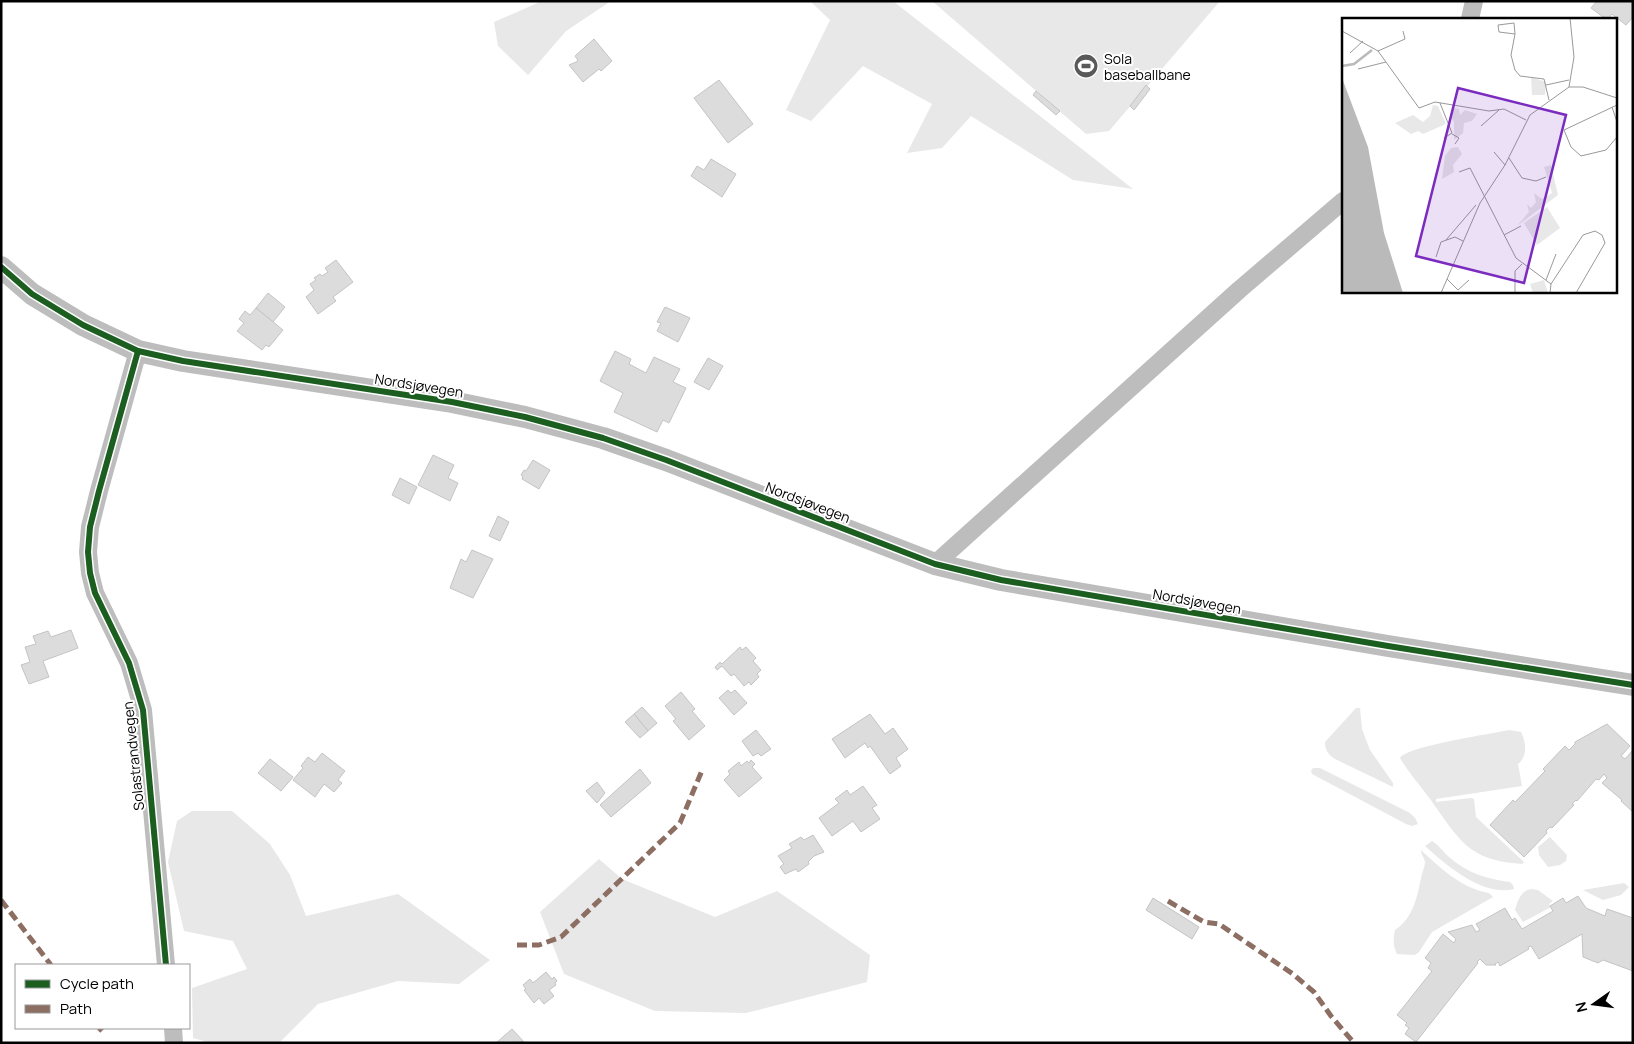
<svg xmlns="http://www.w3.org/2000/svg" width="1634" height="1044" font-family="Manrope,sans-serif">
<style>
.green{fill:#e8e8e8}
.building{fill:#dcdcdc;stroke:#c4c4c4}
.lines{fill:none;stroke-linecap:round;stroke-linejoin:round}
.minor{stroke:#bdbdbd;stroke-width:18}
.tertiary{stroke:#bdbdbd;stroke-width:22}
.quiet{stroke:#8d6e63;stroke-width:5;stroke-dasharray:10 5;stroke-linecap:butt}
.cycleway-casing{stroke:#fff;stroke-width:9}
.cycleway{stroke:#1b5e20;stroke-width:6}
.labels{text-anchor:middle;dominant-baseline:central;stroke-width:4;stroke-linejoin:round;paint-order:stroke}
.poi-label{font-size:14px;fill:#000;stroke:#fff;text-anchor:start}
.street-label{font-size:14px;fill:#000;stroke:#fff}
.inset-river{fill:none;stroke:#bababa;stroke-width:2.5}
.inset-road{fill:none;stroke:#999;stroke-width:1}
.view{fill:#7b2cbf;fill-opacity:0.15;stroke:#7b2cbf;stroke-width:2.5}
.inset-edge{fill:none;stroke:#000;stroke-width:2.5}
</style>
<rect width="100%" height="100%" fill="#fff"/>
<!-- green -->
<g class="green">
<polygon points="542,1 611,1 566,31 528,75 498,46 494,22"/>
<polygon points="810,1 893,1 1133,189 1073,180 971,116 942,148 907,153 932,104 863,66 811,121 786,110 830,20"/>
<polygon points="932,1 1220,1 1109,131 1086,134"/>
<path d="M1356 708H1360L1362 729 1370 750 1393 783V787L1335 759C1329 755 1325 751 1325 742Z"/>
<path d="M1509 730 1521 732C1526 742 1528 756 1518 764L1522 786 1436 799V802L1471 798 1474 799 1476 817 1524 862 1522 864C1467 860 1460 840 1430 799 1420 785 1408 772 1400 758 1407 746 1491 734 1509 730Z"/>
<polygon points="1313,768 1320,768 1410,813 1415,818 1418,824 1412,826 1406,824 1312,774 1311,771"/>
<polygon points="192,811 232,811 270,844 290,875 306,916 398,894 490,960 459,984 398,981 318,1004 279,1043 211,1043 193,1038 192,988 247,969 233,941 184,931 168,862 177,821"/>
<polygon points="1550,837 1567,855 1566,861 1560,865 1548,867 1539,855 1538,847"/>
<path d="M1432 841C1439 845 1443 852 1449 857 1467 873 1487 879 1510 882L1513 885 1514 889C1483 897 1446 865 1425 846Z"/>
<path d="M1421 850C1440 868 1463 889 1489 893L1493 897 1432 932 1419 952 1415 955 1397 954C1393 946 1393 938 1395 930 1413 918 1417 898 1421 878 1422 873 1425 866 1425 862 1424 857 1421 855 1421 850Z"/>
<polygon points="599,859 622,879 715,917 777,891 870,955 867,982 746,1013 655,1011 564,974 540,912"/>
<polygon points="1624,883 1629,887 1621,895 1603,900 1583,890"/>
<path d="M1532 889 1538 890 1553 901 1549 904 1551 907 1523 922 1515 910C1518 900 1521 890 1532 889Z"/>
</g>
<!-- building -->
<g class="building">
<polygon points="1597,1 1633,1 1633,17 1626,25 1612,14 1608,19 1606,19 1591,8"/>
<polygon points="594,39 612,61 601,71 599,69 583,82 569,65 576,62 578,60 575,56"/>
<polygon points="719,80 753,124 728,143 694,98"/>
<polygon points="1146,85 1150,89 1134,110 1130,106"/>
<polygon points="1036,91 1060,111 1056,115 1033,95"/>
<polygon points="711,159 736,174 722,197 691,176 697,166 704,170"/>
<polygon points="336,260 353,282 333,297 336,301 318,314 306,297 314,290 310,284 316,280 314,278 320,274 322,276 328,272 325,268"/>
<polygon points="268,293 285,307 273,322 256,308"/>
<polygon points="665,307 690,318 678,342 657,331 661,323 657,322"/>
<polygon points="256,308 283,330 269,347 266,345 262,350 237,331 244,323 239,319 245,311 250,315"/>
<polygon points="615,351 631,359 629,364 646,373 654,357 680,369 673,382 686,388 669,423 663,420 657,432 614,412 623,393 600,381"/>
<polygon points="708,358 723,366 709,390 694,382"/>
<polygon points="433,455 454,465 448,478 458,483 450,501 418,485"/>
<polygon points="533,460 550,470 539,489 522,479 523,476 521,475 524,470 526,471"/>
<polygon points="400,478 417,487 409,504 392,495"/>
<polygon points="498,516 509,522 500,541 489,536"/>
<polygon points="472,550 493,559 473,598 450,588 461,559 466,562"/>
<polygon points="71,630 78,648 43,661 49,677 29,684 21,665 30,662 25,647 36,644 33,636 48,631 51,637"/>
<polygon points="740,647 742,650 746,647 756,658 753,661 761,670 757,674 759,677 751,685 749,682 744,686 734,674 731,676 722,666 717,670 715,667 720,662 722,664"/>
<polygon points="728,690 731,693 735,690 747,703 734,715 719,698"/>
<polygon points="681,692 695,709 692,711 705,726 689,740 673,721 676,719 665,706"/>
<polygon points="642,707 657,723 648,731 634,714"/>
<polygon points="634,714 648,731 640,738 625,722"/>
<polygon points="870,714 885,734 893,728 908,749 896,758 901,766 890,774 870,746 868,748 865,743 845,758 832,739"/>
<polygon points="1607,724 1630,746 1621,756 1625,759 1633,750 1633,812 1621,801 1622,800 1602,783 1607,778 1604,774 1599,780 1596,779 1577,801 1576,800 1572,804 1574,805 1552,828 1550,827 1546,831 1547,833 1524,857 1490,825 1513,800 1515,802 1520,797 1545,771 1543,769 1565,746 1569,750 1575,744 1575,742"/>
<polygon points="756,730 771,749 761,756 758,753 753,756 742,741"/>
<polygon points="322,753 345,771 338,780 342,783 334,792 324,784 315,797 293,780 303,768 301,766 308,757 315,762"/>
<polygon points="270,759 293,777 281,791 258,773"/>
<polygon points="751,760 755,764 752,767 762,778 739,797 724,780 730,774 728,771 739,762 741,766 747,761 749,763"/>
<polygon points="640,769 651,783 611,817 600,805"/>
<polygon points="597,782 605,793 597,803 586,791"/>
<polygon points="863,786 877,805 872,808 880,819 861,832 853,821 832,836 819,818 839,803 835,799 847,790 850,795"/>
<polygon points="813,835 824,852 814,856 808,862 809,864 798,872 796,869 785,874 780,867 784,864 778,856 792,848 789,844 801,837 804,840"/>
<polygon points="1578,896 1586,908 1605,916 1607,909 1633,918 1633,971 1603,960 1598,963 1583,957 1582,934 1539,959 1531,946 1528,947 1529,949 1500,966 1498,962 1495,964 1496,965 1486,965 1480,959 1477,962 1478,963 1416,1042 1405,1034 1409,1028 1405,1025 1407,1023 1397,1015 1432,971 1428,968 1431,963 1425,958 1443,934 1454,943 1456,939 1448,932 1472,925 1476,932 1480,930 1476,924 1505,908 1512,920 1515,918 1522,929 1553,911 1550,906 1563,898 1566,903"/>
<polygon points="1153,898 1199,927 1192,939 1146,910"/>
<polygon points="546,972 552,979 554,977 557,981 555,983 556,985 549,990 554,996 544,1004 539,998 534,1003 524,990 526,989 523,985 530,979 533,983"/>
<polygon points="512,1029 524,1042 496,1043"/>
</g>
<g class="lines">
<!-- minor -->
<g class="minor">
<polyline points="1470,19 1474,1"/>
<polyline points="138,351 99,491 90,527 88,552 90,573 95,593 129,663 143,710 166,965"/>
<polyline points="935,564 1239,290 1343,201"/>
<polyline points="173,1028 174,1043"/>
</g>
<!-- tertiary -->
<polyline class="tertiary" points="1,267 32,294 83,325 138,351 183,361 452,402 525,417 603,438 666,460 935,564 1001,580 1388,646 1633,685"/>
<!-- quiet -->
<g class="quiet">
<polyline points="1,900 51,965"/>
<polyline points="1168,901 1204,922 1219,924 1293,974 1314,992 1331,1016 1354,1043"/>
<polyline points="517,945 539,945 561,937 680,823 703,768"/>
<polyline points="99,1028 102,1031"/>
</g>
<defs>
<g id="cycleway">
<polyline points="1,267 32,294 83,325 138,351 183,361 452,402 525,417 603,438 666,460 935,564 1001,580 1388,646 1633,685"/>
<polyline points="138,351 99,491 90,527 88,552 90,573 95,593 129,663 143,710 166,965"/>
</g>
</defs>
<!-- cycleway casing -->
<use href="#cycleway" class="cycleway-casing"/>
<!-- cycleway -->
<use href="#cycleway" class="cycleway"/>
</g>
<!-- icons -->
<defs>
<symbol id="stadium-disc" viewBox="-11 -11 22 22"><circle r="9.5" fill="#595959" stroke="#fff"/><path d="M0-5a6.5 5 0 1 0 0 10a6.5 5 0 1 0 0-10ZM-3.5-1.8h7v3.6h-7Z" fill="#fff"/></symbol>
</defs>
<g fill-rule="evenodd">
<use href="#stadium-disc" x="1072" y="52" width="28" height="28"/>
</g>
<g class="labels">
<!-- poi labels -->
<g class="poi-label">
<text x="1104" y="58">Sola<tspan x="1104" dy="16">baseballbane</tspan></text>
</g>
<!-- street labels -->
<g class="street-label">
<text transform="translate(419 385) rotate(9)">Nordsjøvegen</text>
<text transform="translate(808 502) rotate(21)">Nordsjøvegen</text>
<text transform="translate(1197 601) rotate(10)">Nordsjøvegen</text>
<text transform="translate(133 756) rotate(-96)">Solastrandvegen</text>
</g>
</g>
<!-- overview -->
<g transform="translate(1342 18)">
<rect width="275" height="275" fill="#fff"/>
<path d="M189 59 204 64 203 77H190ZM91 87 96 88 104 106 81 116 76 113 69 116 53 105 71 97 81 104 88 98ZM112 90 117 91 118 97 123 92 135 96 130 103 122 105 121 115 112 122V104L108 97ZM116 129 120 136 111 147 112 154 100 161 103 138 109 130ZM209 147 216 177 175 208 187 194 185 186 189 190 194 184 192 175 200 181 210 175 202 149ZM205 189 218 210 195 227 182 205ZM202 262 206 275H191L188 266Z" fill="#e8e8e8"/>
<path d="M0 60 26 129 42 215 61 275H0Z" fill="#bababa"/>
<path class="inset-river" d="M0 48 12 46 30 32"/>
<path class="inset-road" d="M0 13 36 33 77 90 93 84 147 93 162 91 184 102M173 16 172 5 156 7 157 14 173 16 169 37 173 52 178 58 202 61 207 82M36 33 63 21 61 13M8 35 21 23M16 51 44 44M204 67 227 62M227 69 232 39 228 0M98 85 110 115 102 120M275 87 222 112 229 129 239 138 264 132 275 119M270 89 275 104M139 108 157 92M110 116 117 120 113 126M152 134 163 147M167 140 180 160 194 163 204 159M117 154 128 150 174 240 209 266M162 217 179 208M104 222 134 187M94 239 99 224 113 219 121 223M105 261 116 272 127 262M204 262 214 236M99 275 138 185 163 147 188 97 227 69H241L275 80M173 275V253L180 246M208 275 209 266 241 217 253 213 260 217 263 225 234 275"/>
<path class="view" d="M116 70 224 97 182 265 74 238Z"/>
<rect width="275" height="275" class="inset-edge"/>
</g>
<!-- border -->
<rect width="1634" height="1044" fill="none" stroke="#000000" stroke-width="5"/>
<!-- legend -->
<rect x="15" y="964" width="175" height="65" fill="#ffffff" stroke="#999999"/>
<rect x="25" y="980" width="25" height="8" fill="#1b5e20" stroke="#999999"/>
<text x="60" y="989" font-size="15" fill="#000000">Cycle path</text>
<rect x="25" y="1005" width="25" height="8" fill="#8d6e63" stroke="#999999"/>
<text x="60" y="1014" font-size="15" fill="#000000">Path</text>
<!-- north arrow -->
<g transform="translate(1594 1004) rotate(256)" stroke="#ffffff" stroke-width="4" paint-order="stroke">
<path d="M0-4L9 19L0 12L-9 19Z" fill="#000000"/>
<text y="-8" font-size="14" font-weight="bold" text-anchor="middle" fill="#000000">N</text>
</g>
</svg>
